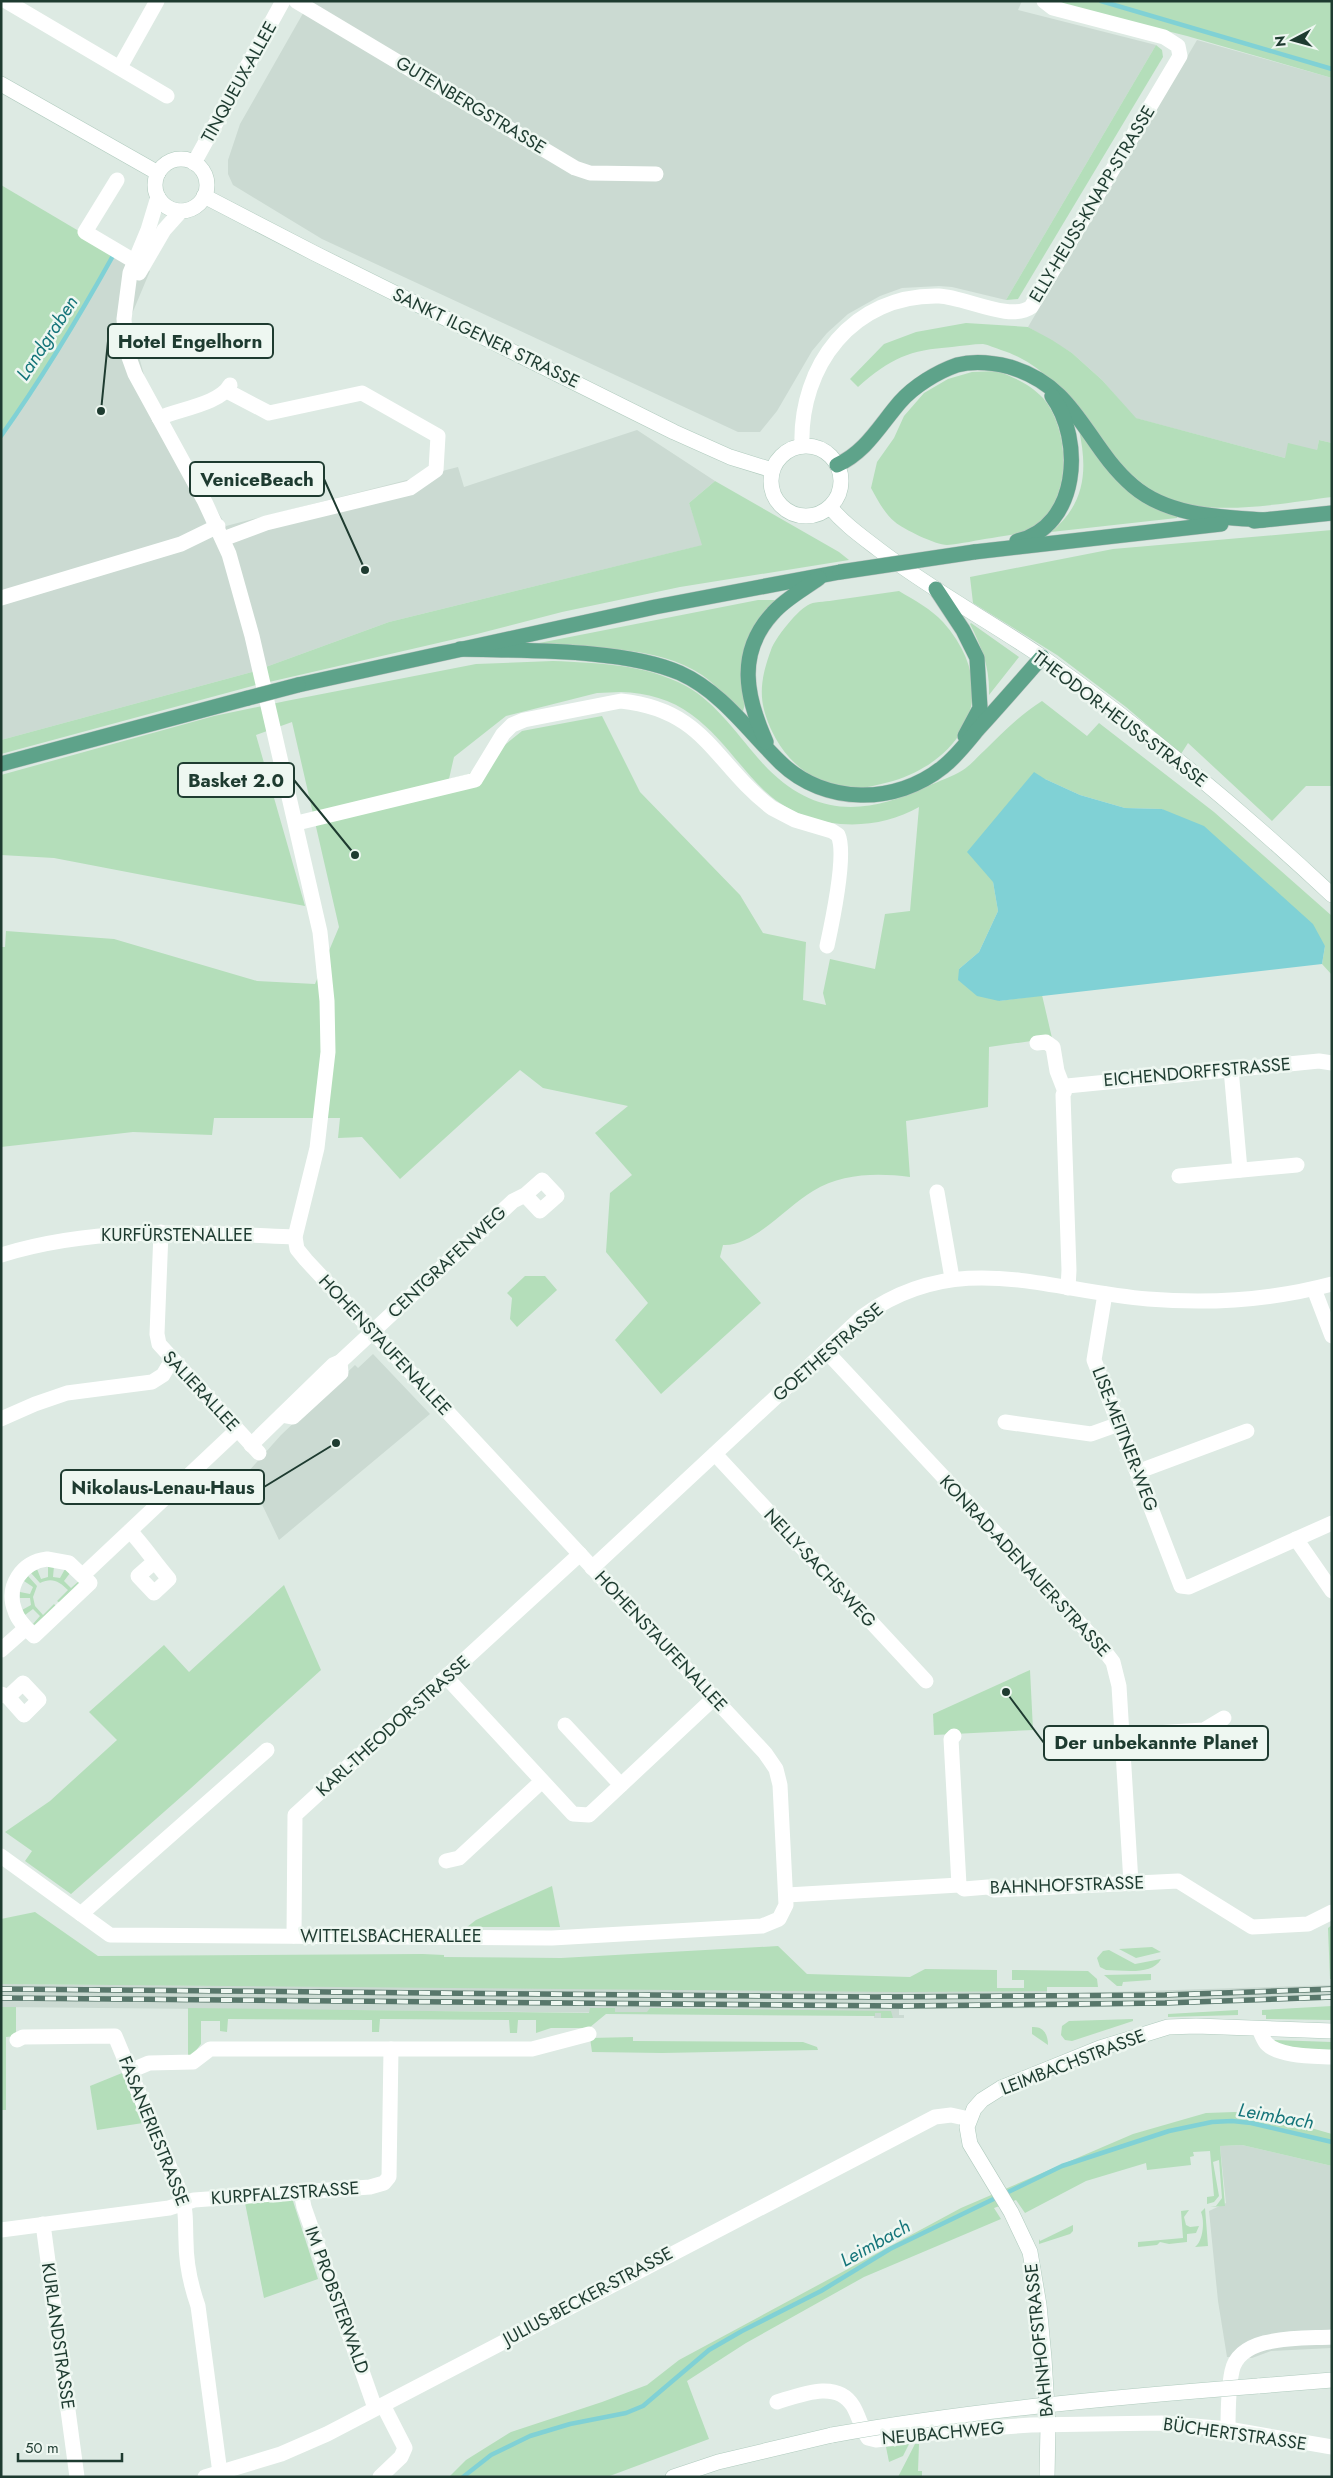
<svg xmlns="http://www.w3.org/2000/svg" width="1333" height="2478" font-family="Jost,sans-serif">
<style>
.built{fill:#cbdad2}
.green{fill:#b4deba;fill-rule:evenodd}
.water{fill:#80d1d5}
.lines{fill:none;stroke-linecap:round;stroke-linejoin:round}
.stream{stroke:#80d1d5;stroke-width:4.5}
.secondary-casing{stroke:#b0cbbe;stroke-width:16}
.primary-casing{stroke:#bcc4c1;stroke-width:16}
.street{stroke:#fff;stroke-width:15}
.secondary{stroke:#fff;stroke-width:15}
.primary{stroke:#5ea38a;stroke-width:15}
.rail-casing{stroke:#58776b;stroke-width:5.5}
.rail{stroke:#eef7f1;stroke-width:4;stroke-dasharray:11;stroke-linecap:butt}
.secondary-bridge-casing{stroke:#b0cbbe;stroke-width:16;stroke-linecap:butt}
.primary-bridge-casing{stroke:#bcc4c1;stroke-width:16;stroke-linecap:butt}
.secondary-bridge{stroke:#fff;stroke-width:15}
.primary-bridge{stroke:#5ea38a;stroke-width:15}
.labels{text-anchor:middle;dominant-baseline:central;stroke-width:5;stroke-linejoin:round;paint-order:stroke}
.street-label{font-size:18px;fill:#1e3b30;stroke:#eef7f1}
.water-label{font-size:19px;font-style:italic;fill:#15757a;stroke:#eef7f1}
.leader{fill:none;stroke:#1e3b30;stroke-width:2}
.callout-dot{fill:#1e3b30;stroke:#eef7f1;stroke-width:2}
.callout{fill:#eef7f1;stroke:#1e3b30;stroke-width:2}
.callout-label{font-size:19px;text-anchor:middle;font-weight:bold;fill:#1e3b30}
</style>
<rect width="100%" height="100%" fill="#ddeae3"/>
<!-- built -->
<g class="built">
<polygon points="310,1 1022,1 1018,10 1156,45 1006,300 952,287 939,286 902,288 880,296 848,314 827,333 812,351 777,411 760,432 738,432 322,239 233,185 228,174 228,160 240,124"/>
<polygon points="1197,40 1332,78 1332,443 1319,440 1317,450 1285,458 1135,418 1102,380 1072,353 1028,327"/>
<polygon points="116,253 150,271 129,321 146,382 167,423 226,526 458,467 464,487 637,430 715,481 689,503 703,545 389,622 252,672 1,740 1,440 51,364"/>
<polygon points="373,1354 430,1414 279,1540 247,1473 281,1435 355,1365 358,1368"/>
<polygon points="1,1984 1047,1991 1047,1994 1332,1985 1332,2000 1066,2008 899,2009 899,2015 904,2015 904,2018 874,2018 874,2016 844,2015 1,2007"/>
<polygon points="1242,2145 1332,2166 1332,2348 1271,2351 1252,2358 1227,2357 1218,2301 1209,2211 1226,2203 1220,2146"/>
</g>
<!-- green -->
<g class="green">
<polygon points="1060,1 1332,1 1332,78 1187,36 1068,6"/>
<polygon points="1156,45 1162,50 1163,57 1018,299 1006,300"/>
<polygon points="1,185 116,253 51,364 1,440"/>
<path d="M966 323 1028 327 1052 340 1072 353 1102 380 1136 418 1285 458 1288 443 1317 450 1319 440 1332 443V497C1283 503 1205 519 1160 495 1095 460 1075 373 1001 350 995 348 989 345 983 344 973 344 962 346 952 347 909 350 891 358 858 387L850 379 884 344 916 332Z"/>
<path d="M997 371C1013 377 1030 384 1043 398 1069 428 1072 493 1041 521 1027 534 1011 535 992 538 977 540 961 544 947 545 936 545 903 529 895 522 884 513 877 499 871 488L877 462 894 438 904 416 924 393 948 379 972 372Z"/>
<path d="M1079 430 1094 452 1177 514V518L1051 532C1085 504 1088 471 1079 430Z"/>
<polygon points="715,481 839,552 849,560 680,587 562,612 477,634 256,685 1,754 1,740 252,672 389,622 702,545 689,503"/>
<polygon points="1332,530 1332,786 1306,786 1272,821 1188,743 1181,754 1126,707 1057,655 973,603 970,577 1113,549"/>
<path d="M899 591C914 600 931 609 943 622 1000 686 970 757 893 781 878 785 860 790 844 788 817 785 789 763 776 739 758 706 758 685 771 650 775 638 798 609 810 604 817 601 828 602 836 600 857 597 878 594 899 591Z"/>
<path d="M758 600H779L770 608 742 715C730 701 718 686 702 675 658 645 586 648 534 644Z"/>
<path d="M971 623 1019 657 989 695C990 668 982 648 970 624Z"/>
<path d="M553 661C598 663 645 664 686 686 720 705 741 741 768 769 818 819 869 814 928 786 939 781 952 777 963 770 971 765 978 756 985 750 1003 732 1021 714 1042 701L1087 736 1099 723 1214 812 1332 916V975L1322 964 1325 946 1162 809 1125 808 1080 795 1045 779 993 882 998 911 979 952 959 969 999 1001 1042 995 1052 1038 989 1047 988 1107 906 1121 910 1177C878 1173 842 1173 813 1191 787 1206 753 1247 723 1245L720 1257 761 1303 661 1394 615 1340 648 1303 606 1252 610 1193 632 1175 595 1133 628 1106 543 1088 520 1070 400 1179 362 1137 338 1138 340 1118H214L212 1135 133 1132 1 1147V947H5L6 931 114 939 257 981 315 984 339 927 292 722 256 735 305 906 54 858 1 855V775L214 716 286 701 476 664ZM621 692C647 693 671 699 692 715 721 736 740 768 766 792 807 830 872 834 919 807L910 911 885 914 875 969 830 959 823 993 826 1005 803 1000 806 942 763 933 740 895 640 792 602 716 522 731 469 774 449 779 454 757 506 716 597 693Z"/>
<polygon points="525,1276 545,1276 557,1290 517,1327 510,1319 512,1298 507,1293"/>
<path d="M48 1566H54L53 1577 60 1578 65 1569 70 1573 64 1581 71 1588 79 1581V1583L60 1603 57 1601 68 1590C59 1581 52 1577 40 1583L31 1573 37 1569 41 1579 48 1577Z"/>
<polygon points="28,1576 37,1586 33,1597 35,1606 43,1615 54,1604 56,1606 35,1625 33,1624 40,1616 33,1609 25,1615 22,1610 31,1605 30,1598 20,1598 20,1592 30,1594 33,1587 24,1581"/>
<polygon points="284,1585 321,1670 190,1789 71,1894 25,1861 32,1851 5,1832 50,1801 117,1740 89,1712 164,1645 189,1672"/>
<polygon points="1030,1670 1033,1730 934,1735 933,1714"/>
<polygon points="552,1886 560,1927 467,1927 476,1920"/>
<polygon points="35,1912 98,1956 423,1954 444,1955 444,1957 561,1958 778,1946 807,1974 910,1977 925,1969 997,1970 997,1988 1024,1988 1024,1980 1012,1980 1012,1970 1088,1971 1097,1979 1098,1987 1047,1987 1047,1991 899,1992 1,1984 1,1919"/>
<polygon points="1332,1925 1332,1979 1330,1979 1328,1928"/>
<polygon points="1152,1947 1161,1952 1136,1958 1119,1949"/>
<path d="M1109 1950 1135 1964 1161 1959C1152 1976 1123 1970 1106 1970L1100 1967 1097 1958 1103 1951Z"/>
<polygon points="1151,1974 1151,1980 1123,1982 1122,1986 1117,1986 1104,1975"/>
<polygon points="1332,2006 1332,2020 1266,2019 1266,2015 1262,2015 1262,2010"/>
<polygon points="1,2007 16,2007 16,2036 6,2037 6,2110 1,2110"/>
<polygon points="188,2008 589,2013 590,2008 615,2008 615,2012 647,2012 650,2008 891,2011 893,2018 881,2018 881,2013 875,2013 875,2016 606,2014 589,2028 551,2028 536,2033 536,2020 518,2020 517,2033 510,2033 509,2020 380,2019 379,2032 372,2032 372,2020 228,2019 227,2032 220,2031 220,2021 201,2021 201,2044 191,2057 188,2057"/>
<polygon points="1238,2010 1238,2015 1168,2017 1168,2014"/>
<polygon points="1133,2019 1133,2021 1072,2041 1065,2040 1061,2035 1062,2026 1069,2021"/>
<path d="M1032 2027C1044 2026 1048 2035 1048 2045L1032 2034Z"/>
<polygon points="633,2037 633,2041 803,2042 817,2047 818,2050 662,2053 592,2052 590,2038"/>
<polygon points="1273,2040 1332,2042 1332,2051 1280,2046"/>
<polygon points="122,2073 143,2123 97,2130 90,2086"/>
<polygon points="1235,2112 1266,2115 1332,2134 1332,2166 1242,2145 1220,2146 1225,2206 1210,2207 1216,2206 1222,2198 1219,2160 1213,2162 1219,2196 1214,2202 1207,2204 1207,2197 1214,2196 1210,2151 1193,2152 1194,2156 1190,2157 1191,2165 1147,2170 1146,2163 1086,2181 1025,2213 1016,2200 994,2208 1001,2219 864,2277 746,2343 687,2381 709,2439 607,2477 449,2477 466,2460 511,2432 602,2402 647,2385 679,2360 961,2208 1133,2134 1206,2113"/>
<polygon points="292,2198 318,2279 264,2298 245,2203"/>
<path d="M1205 2208 1208 2246 1195 2247C1203 2241 1205 2222 1201 2212Z"/>
<polygon points="1189,2210 1184,2217 1186,2225 1190,2227 1199,2226 1196,2233 1187,2234 1187,2242 1169,2244 1160,2242 1157,2245 1138,2247 1138,2242 1183,2238 1181,2211"/>
<polygon points="1073,2225 1073,2231 1070,2234 1039,2244 1039,2239 1040,2241"/>
<polygon points="909,2444 903,2456 889,2462 886,2447"/>
<polygon points="915,2444 919,2444 918,2471 922,2471 922,2477 898,2477"/>
</g>
<!-- water -->
<polygon class="water" points="1034,772 1045,779 1080,795 1125,808 1162,809 1204,826 1313,924 1325,946 1322,964 999,1001 977,996 958,980 959,969 979,952 998,911 993,882 967,852"/>
<g class="lines">
<!-- stream -->
<g class="stream">
<polyline points="1101,1 1332,69"/>
<path d="M1 436C43 377 79 317 114 254"/>
<polyline points="463,2477 491,2455 530,2436 570,2424 626,2413 643,2406 709,2350 742,2331 821,2291 890,2249 1062,2166 1169,2131 1212,2122 1232,2121 1251,2123 1332,2142"/>
</g>
<defs>
<g id="secondary">
<polyline points="1,84 158,173"/>
<circle cx="181" cy="185" r="26"/>
<polyline points="204,196 314,253 674,432 730,457 772,470"/>
<circle cx="806" cy="481" r="35"/>
<path d="M830 507C844 524 861 536 878 549 930 589 988 620 1042 657 1144 729 1241 810 1332 895"/>
<polyline points="1258,2386 1332,2380"/>
<polyline points="673,2477 718,2462 832,2435"/>
<polyline points="1047,2477 1048,2425 1044,2358 1039,2305 1030,2252 1011,2212 970,2144 967,2127 974,2109 982,2100 1001,2088 1100,2048 1168,2027 1196,2026 1332,2031"/>
</g>
<g id="primary">
<path d="M837 465C866 452 880 425 900 402 914 386 937 372 957 365 973 361 994 363 1010 367 1078 387 1085 445 1133 486 1168 516 1219 517 1263 520"/>
<polyline points="1254,521 1332,513"/>
<path d="M1017 541C1079 527 1084 440 1052 396"/>
<polyline points="974,552 1221,524"/>
<polyline points="936,589 963,630 977,658 980,708 965,736"/>
<path d="M460 649C523 651 623 648 680 673 722 692 749 732 781 763 825 805 896 805 943 767 957 756 968 741 979 728 1000 705 1021 681 1042 657"/>
<polyline points="298,685 655,607 840,572"/>
<path d="M766 742C746 697 736 653 773 613 785 599 804 589 819 578"/>
<polyline points="1,764 248,698"/>
</g>
</defs>
<!-- secondary casing -->
<use href="#secondary" class="secondary-casing"/>
<!-- primary casing -->
<use href="#primary" class="primary-casing"/>
<!-- street -->
<g class="street">
<polyline points="6,1 167,96"/>
<polyline points="296,1 575,168 590,173 656,174"/>
<polyline points="120,67 157,1"/>
<polyline points="194,163 283,1"/>
<polyline points="117,180 85,232 134,261"/>
<polyline points="139,273 164,230 181,211"/>
<path d="M159 418C179 409 220 404 230 385"/>
<path d="M802 446C799 366 853 294 939 296 965 297 1010 322 1031 307L1180 56 1178 46 1164 37 1053 8 1044 1"/>
<polyline points="223,539 266,523 410,488 436,470 438,436 362,393 269,413 227,391"/>
<polyline points="1,598 181,544 218,526"/>
<path d="M297 823 475 780 503 734 512 725 524 720 621 701C706 710 714 764 772 808L795 820 832 831 838 835C847 854 832 923 827 946"/>
<polyline points="1037,1043 1046,1042 1053,1047 1057,1071 1064,1089"/>
<polyline points="1231,1069 1240,1170"/>
<polyline points="1179,1176 1297,1165"/>
<polyline points="937,1192 952,1278"/>
<polyline points="161,1232 157,1334 159,1344 259,1453"/>
<path d="M1 1255C98 1225 195 1233 295 1237"/>
<polyline points="1068,1288 1069,1270 1063,1095 1067,1086 1319,1061 1332,1063"/>
<polyline points="1314,1289 1332,1336"/>
<polyline points="1105,1294 1094,1360 1181,1586 1189,1587 1332,1523"/>
<polyline points="826,1351 1100,1645 1113,1662 1119,1686 1131,1883"/>
<polyline points="282,1415 293,1417 341,1373 340,1362"/>
<polyline points="1,1419 35,1404 67,1393 152,1382 163,1375 172,1360"/>
<polyline points="1005,1422 1091,1434 1119,1424"/>
<polyline points="251,1445 333,1365 340,1362 513,1201 525,1195 542,1180 557,1196 540,1211 525,1195"/>
<polyline points="715,1454 926,1681"/>
<polyline points="1137,1472 1247,1431"/>
<path d="M130 1531C145 1547 155 1563 169 1579L154 1593 138 1576 154 1562"/>
<polyline points="1296,1539 1332,1591"/>
<path d="M47 1559 69 1563 90 1583 34 1636C27 1629 18 1621 15 1611 5 1586 22 1562 47 1559Z"/>
<path d="M592 1568 863 1316C958 1248 1044 1290 1148 1299 1209 1304 1272 1300 1332 1284"/>
<polyline points="83,1575 237,1430"/>
<polyline points="1,1650 26,1628"/>
<polyline points="447,1678 573,1814 589,1815 714,1698"/>
<polyline points="1,1694 8,1697 24,1715 39,1700 23,1683 8,1697"/>
<polyline points="565,1725 621,1785"/>
<polyline points="1122,1735 1204,1730 1224,1718"/>
<polyline points="954,1736 951,1739 959,1885"/>
<polyline points="1,1856 110,1935 552,1938 762,1926 779,1919 786,1905 780,1785 776,1769 765,1753 306,1260 297,1249 295,1237 317,1148 328,1052 327,1001 320,932 252,636 229,554 205,502 135,374 126,349 124,319 130,273 148,230 158,197"/>
<polyline points="446,1861 459,1858 542,1781"/>
<polyline points="787,1895 959,1885 964,1889 988,1887 994,1890 1178,1881 1252,1927 1308,1924 1332,1912"/>
<polyline points="81,1914 267,1750"/>
<polyline points="294,1936 295,1815 580,1554"/>
<path d="M1259 2029C1261 2033 1263 2039 1266 2043 1278 2057 1315 2056 1332 2057"/>
<path d="M17 2040 23 2037 115 2036 180 2192C187 2212 185 2220 186 2241 186 2262 191 2286 198 2306L220 2473"/>
<polyline points="130,2071 149,2063 193,2062 210,2049 532,2049 589,2034"/>
<polyline points="301,2192 304,2207 375,2408"/>
<polyline points="43,2224 77,2477"/>
<polyline points="1,2230 169,2208 194,2200 370,2187 384,2183 389,2177 391,2049"/>
<path d="M777 2402C800 2395 837 2379 853 2406 859 2416 861 2428 868 2438L876 2440 948 2431 1031 2425 1161 2423 1228 2429 1332 2447"/>
<path d="M1228 2429C1228 2410 1228 2390 1232 2371 1240 2334 1302 2339 1332 2337"/>
<polyline points="205,2477 281,2454 327,2434 935,2117 951,2115 969,2119"/>
<polyline points="380,2477 401,2457 405,2448 383,2405"/>
</g>
<!-- secondary -->
<use href="#secondary" class="secondary"/>
<!-- primary -->
<use href="#primary" class="primary"/>
<defs>
<g id="rail">
<polyline points="1,1989 875,1997 1165,1995 1332,1989"/>
<polyline points="1,1998 899,2006 1165,2003 1332,1997"/>
</g>
</defs>
<!-- rail casing -->
<use href="#rail" class="rail-casing"/>
<!-- rail -->
<use href="#rail" class="rail"/>
<defs>
<path id="secondary-bridge" d="M832 2435C973 2410 1116 2397 1258 2386"/>
<g id="primary-bridge">
<polyline points="840,572 974,552"/>
<polyline points="248,698 298,685"/>
</g>
</defs>
<!-- secondary-bridge casing -->
<use href="#secondary-bridge" class="secondary-bridge-casing"/>
<!-- primary-bridge casing -->
<use href="#primary-bridge" class="primary-bridge-casing"/>
<!-- secondary-bridge -->
<use href="#secondary-bridge" class="secondary-bridge"/>
<!-- primary-bridge -->
<use href="#primary-bridge" class="primary-bridge"/>
</g>
<g class="labels">
<!-- street labels -->
<g class="street-label">
<text transform="translate(239 82) rotate(-61)">TINQUEUX-ALLEE</text>
<text transform="translate(471 105) rotate(31)">GUTENBERGSTRASSE</text>
<text transform="translate(1092 204) rotate(-59)">ELLY-HEUSS-KNAPP-STRASSE</text>
<text transform="translate(486 338) rotate(26)">SANKT ILGENER STRASSE</text>
<text transform="translate(1120 719) rotate(37)">THEODOR-HEUSS-STRASSE</text>
<text transform="translate(1197 1072) rotate(-5)">EICHENDORFFSTRASSE</text>
<text x="177" y="1235">KURFÜRSTENALLEE</text>
<text transform="translate(447 1262) rotate(-43)">CENTGRAFENWEG</text>
<text transform="translate(385 1345) rotate(47)">HOHENSTAUFENALLEE</text>
<text transform="translate(828 1352) rotate(-41)">GOETHESTRASSE</text>
<text transform="translate(201 1391) rotate(47)">SALIERALLEE</text>
<text transform="translate(1125 1439) rotate(69)">LISE-MEITNER-WEG</text>
<text transform="translate(1025 1566) rotate(47)">KONRAD-ADENAUER-STRASSE</text>
<text transform="translate(820 1568) rotate(47)">NELLY-SACHS-WEG</text>
<text transform="translate(661 1641) rotate(47)">HOHENSTAUFENALLEE</text>
<text transform="translate(393 1726) rotate(-42)">KARL-THEODOR-STRASSE</text>
<text transform="translate(1067 1885) rotate(-2)">BAHNHOFSTRASSE</text>
<text x="391" y="1936">WITTELSBACHERALLEE</text>
<text transform="translate(1073 2062) rotate(-21)">LEIMBACHSTRASSE</text>
<text transform="translate(154 2131) rotate(68)">FASANERIESTRASSE</text>
<text transform="translate(285 2193) rotate(-4)">KURPFALZSTRASSE</text>
<text transform="translate(588 2296) rotate(-28)">JULIUS-BECKER-STRASSE</text>
<text transform="translate(337 2300) rotate(70)">IM PROBSTERWALD</text>
<text transform="translate(58 2336) rotate(82)">KURLANDSTRASSE</text>
<text transform="translate(1039 2340) rotate(-96)">BAHNHOFSTRASSE</text>
<text transform="translate(943 2433) rotate(-5)">NEUBACHWEG</text>
<text transform="translate(1235 2434) rotate(8)">BÜCHERTSTRASSE</text>
</g>
<!-- water labels -->
<g class="water-label">
<text transform="translate(47 338) rotate(-57)">Landgraben</text>
<text transform="translate(1276 2116) rotate(10)">Leimbach</text>
<text transform="translate(875 2243) rotate(-29)">Leimbach</text>
</g>
</g>
<!-- callouts -->
<path class="leader" d="M101 411L108 341M365 570L324 479M355 855L294 780M336 1443L264 1487M1006 1692L1044 1743"/>
<g class="callout-dot">
<circle cx="101" cy="411" r="5"/>
<circle cx="365" cy="570" r="5"/>
<circle cx="355" cy="855" r="5"/>
<circle cx="336" cy="1443" r="5"/>
<circle cx="1006" cy="1692" r="5"/>
</g>
<g class="callout">
<rect x="108" y="324" width="165" height="34" rx="5"/>
<rect x="190" y="462" width="134" height="34" rx="5"/>
<rect x="178" y="763" width="116" height="34" rx="5"/>
<rect x="61" y="1470" width="203" height="34" rx="5"/>
<rect x="1044" y="1726" width="224" height="34" rx="5"/>
</g>
<g class="callout-label">
<text x="190" y="348">Hotel Engelhorn</text>
<text x="257" y="486">VeniceBeach</text>
<text x="236" y="787">Basket 2.0</text>
<text x="163" y="1494">Nikolaus-Lenau-Haus</text>
<text x="1156" y="1749">Der unbekannte Planet</text>
</g>
<!-- border -->
<rect width="1333" height="2478" fill="none" stroke="#1e3b30" stroke-width="5"/>
<!-- north arrow -->
<g transform="translate(1293 40) rotate(264)" stroke="#eef7f1" stroke-width="4" paint-order="stroke">
<path d="M0-4L9 19L0 12L-9 19Z" fill="#1e3b30"/>
<text y="-8" font-size="14" font-weight="bold" text-anchor="middle" fill="#1e3b30">N</text>
</g>
<!-- scale -->
<path d="M18 2453v8h104v-8" fill="none" stroke="#1e3b30" stroke-width="2.5"/>
<text x="25" y="2453" font-size="15" fill="#1e3b30" stroke="#eef7f1" stroke-width="4" paint-order="stroke">50 m</text>
</svg>
